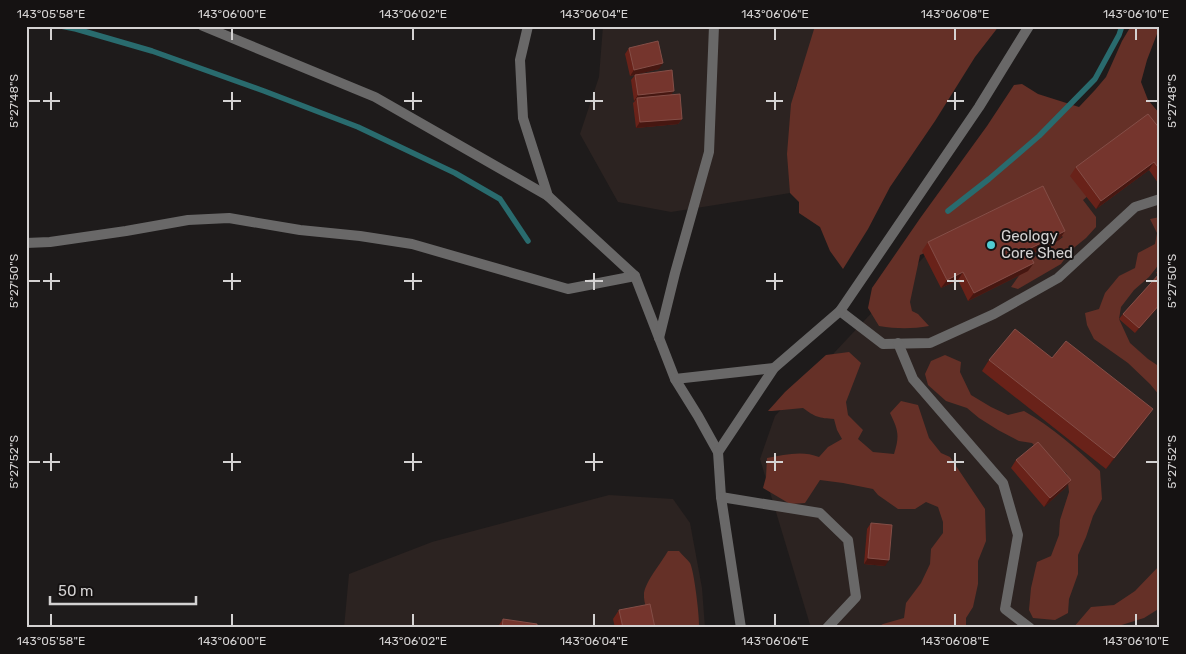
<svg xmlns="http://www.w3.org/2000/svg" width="1186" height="654" font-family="Rubik,sans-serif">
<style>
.built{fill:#2c2321}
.green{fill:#653027}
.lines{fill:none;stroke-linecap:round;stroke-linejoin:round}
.stream{stroke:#296b6e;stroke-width:5.5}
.minor{stroke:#696868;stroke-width:10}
.wall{fill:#692219}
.shaded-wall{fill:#461711}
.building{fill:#75352d;stroke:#844e47}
.ticks{fill:none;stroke:#d4d2d2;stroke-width:2}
.poi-dot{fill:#51ccd2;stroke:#151212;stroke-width:2}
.labels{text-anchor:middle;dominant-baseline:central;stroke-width:4;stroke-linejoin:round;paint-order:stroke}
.poi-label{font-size:15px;fill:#d4d2d2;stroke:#151212;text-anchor:start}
.neatline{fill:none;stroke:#d4d2d2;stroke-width:2}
.ticks-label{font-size:12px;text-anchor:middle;fill:#d4d2d2}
</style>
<rect width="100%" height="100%" fill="#1e1b1b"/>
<!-- built -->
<g class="built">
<polygon points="603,26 822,26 795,89 790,193 671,212 618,202 580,134 599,77"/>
<polygon points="1160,113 1160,624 1156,628 811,628 760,459 775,416 938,242"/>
<polygon points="609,495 673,499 690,523 702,588 705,628 344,628 349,574 432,542"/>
</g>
<!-- green -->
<g class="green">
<polygon points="815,26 999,26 975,57 935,121 890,187 868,229 843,269 830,251 820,227 799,213 799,202 790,193 787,154 791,104"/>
<path d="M1131 26H1160L1147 60 1141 82 1148 100 1160 114V140L1157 138 1083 200 1096 217V227L1086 238 1070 251 1061 264 1018 289 1011 287 1030 260 1063 237 1029 204 994 222 920 255 910 302 912 311 918 314 929 326C912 329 897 329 879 326L868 308 872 288 921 217 987 126 1014 85 1022 84 1038 94 1079 107 1095 90 1106 77 1122 41Z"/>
<polygon points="1160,217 1160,263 1149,277 1134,290 1121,307 1119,319 1130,343 1148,359 1160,367 1160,396 1150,384 1128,363 1094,339 1087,325 1085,313 1099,309 1105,293 1119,276 1135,268 1138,253 1155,244 1157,233 1150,219"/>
<path d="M849 352 861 363 846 402 848 415 863 430 858 439 873 452 894 454C900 435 898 430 890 413L901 401 918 405 929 438 941 453 950 457 985 509 986 541 978 561V584L973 607 966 618V628H876L883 624 904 618 906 603 921 583 930 564 931 549 943 533V522L938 507 926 502 915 509H898L878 495 873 489 843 483 820 480 805 503 790 504 763 488 766 477 767 458C784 455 802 450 819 457L828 447 842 439 837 430 834 419C819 418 815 417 803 408L772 411H768L785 392 826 355Z"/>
<path d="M945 355 961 362 960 372 971 395 991 407 1008 415 1024 411C1052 427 1077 449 1100 471L1102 499 1093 516 1086 537 1078 555V574L1069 599 1068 613 1055 620 1033 618 1029 610 1031 588 1037 562 1051 556 1059 535 1060 520 1069 492 1067 474 1041 452 1032 443 1019 441 998 430 979 418 967 408 946 401 928 385 925 374 931 361Z"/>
<path d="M668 551H679C682 555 687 559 690 563 694 570 700 619 699 628H654C650 618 643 604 644 593 646 581 661 563 668 551Z"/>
<polygon points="1160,565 1160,608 1144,618 1112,628 1073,628 1091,607 1114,605 1135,591"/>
</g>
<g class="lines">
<!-- stream -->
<g class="stream">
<polyline points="61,26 76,29 152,51 264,91 358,127 455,173 500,199 528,241"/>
<polyline points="948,211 989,179 1039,136 1095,79 1119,35 1122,26"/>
</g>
<!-- minor -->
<g class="minor">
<polyline points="203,26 375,97 548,196 635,276 675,379 698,416 718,452 721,497 741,628"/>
<polyline points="528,26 520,60 523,118 548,196"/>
<polyline points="26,243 50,242 126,231 188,220 229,218 300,230 360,236 412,244 568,289 635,276"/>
<polyline points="840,311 883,344 930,343 994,314 1058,278 1135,207 1160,199"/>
<polyline points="659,338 675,273 709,152 714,26"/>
<polyline points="898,343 913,379 1003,483 1018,535 1005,609 1030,628"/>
<polyline points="675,379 774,368"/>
<polyline points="718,452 774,368 840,311 979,107 1029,26"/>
<polyline points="721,497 820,513 848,540 856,597 827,628"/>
</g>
</g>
<!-- wall -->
<g class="wall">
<polygon points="629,48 659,69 637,74 672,94 682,119 678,124 636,128 633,103 635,101 634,101 631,80 635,75 630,76 625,54"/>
<polygon points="1160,129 1160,182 1158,183 1149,170 1096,209 1070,176 1076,167"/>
<polygon points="1065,231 1059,240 1030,255 1028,271 968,301 958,280 941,288 922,251 928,242"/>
<polygon points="1160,268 1160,305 1135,333 1119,319 1123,314 1159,274 1156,273"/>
<polygon points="1052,358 1145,420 1106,469 982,371 989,360"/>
<polygon points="1016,460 1071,480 1065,488 1044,507 1011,468"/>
<polygon points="871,523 885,566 864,564 867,529"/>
<polygon points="619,610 655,628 615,628 613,619"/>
<polygon points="503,619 537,628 499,628 499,625"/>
</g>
<!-- shaded-wall -->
<g class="shaded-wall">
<polygon points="663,63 659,69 630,76 634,70"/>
<polygon points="674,91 670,96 637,98 635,101 634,101 638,95"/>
<polygon points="682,119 678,124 636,128 640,122"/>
<polygon points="1154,162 1149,170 1096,209 1101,201"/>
<polygon points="1065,231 1059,240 1022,258 1027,250"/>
<polygon points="1034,263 1028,271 968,301 974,293"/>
<polygon points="963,272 958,280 941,288 947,280"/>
<polygon points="1160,304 1160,305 1135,333 1139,328"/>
<polygon points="1153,409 1145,420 1106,469 1114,458"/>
<polygon points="1071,480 1065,488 1044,507 1050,498"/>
<polygon points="868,558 889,560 885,566 864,564"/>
</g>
<!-- building -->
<g class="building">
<polygon points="658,41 663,63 634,70 629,48"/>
<polygon points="672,70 674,91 638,95 635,75"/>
<polygon points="680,94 682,119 640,122 637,98"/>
<polygon points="1148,114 1160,129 1160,170 1154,162 1101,201 1076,167"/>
<polygon points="1043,186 1065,231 1027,250 1034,263 974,293 963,272 947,280 928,242"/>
<polygon points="1160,273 1160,304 1139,328 1123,314"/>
<polygon points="1015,329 1052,358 1066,341 1153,409 1114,458 989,360"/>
<polygon points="1038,442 1071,480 1050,498 1016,460"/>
<polygon points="871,523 892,525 889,560 868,558"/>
<polygon points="650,604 655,628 623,628 619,610"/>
<polygon points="503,619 537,624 537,628 502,628"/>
</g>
<!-- ticks -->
<path class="ticks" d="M51 28V40M232 28V40M413 28V40M594 28V40M775 28V40M955 28V40M1136 28V40M51 92V110M232 92V110M413 92V110M594 92V110M775 92V110M955 92V110M28 101H40M43 101H60M223 101H241M404 101H422M585 101H603M766 101H783M947 101H964M1146 101H1158M51 273V290M232 273V290M413 273V290M594 273V290M775 273V290M955 273V290M28 281H40M43 281H60M223 281H241M404 281H422M585 281H603M766 281H783M947 281H964M1146 281H1158M51 453V471M232 453V471M413 453V471M594 453V471M775 453V471M955 453V471M28 462H40M43 462H60M223 462H241M404 462H422M585 462H603M766 462H783M947 462H964M1146 462H1158M51 614V626M232 614V626M413 614V626M594 614V626M775 614V626M955 614V626M1136 614V626"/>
<!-- markers -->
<circle class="poi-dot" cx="991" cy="245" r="5"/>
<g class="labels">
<!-- poi labels -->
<g class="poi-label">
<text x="1001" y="236">Geology<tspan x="1001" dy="17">Core Shed</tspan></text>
</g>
</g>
<!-- border -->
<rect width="1186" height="654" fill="none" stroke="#151212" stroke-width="55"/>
<!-- scale -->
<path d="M50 596v8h146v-8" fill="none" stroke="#d4d2d2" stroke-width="2.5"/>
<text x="58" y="596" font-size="15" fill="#d4d2d2" stroke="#151212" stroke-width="4" paint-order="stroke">50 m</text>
<rect x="28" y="28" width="1130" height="598" class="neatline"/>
<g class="ticks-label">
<text x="51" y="18">143°05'58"E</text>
<text x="232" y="18">143°06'00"E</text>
<text x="413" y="18">143°06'02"E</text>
<text x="594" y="18">143°06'04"E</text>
<text x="775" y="18">143°06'06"E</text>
<text x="955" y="18">143°06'08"E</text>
<text x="1136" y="18">143°06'10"E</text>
<text transform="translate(14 101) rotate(-90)" y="4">5°27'48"S</text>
<text transform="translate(1172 101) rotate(-90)" y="4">5°27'48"S</text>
<text transform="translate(14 281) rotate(-90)" y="4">5°27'50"S</text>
<text transform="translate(1172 281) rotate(-90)" y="4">5°27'50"S</text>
<text transform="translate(14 462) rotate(-90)" y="4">5°27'52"S</text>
<text transform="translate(1172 462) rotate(-90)" y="4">5°27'52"S</text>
<text x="51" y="645">143°05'58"E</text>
<text x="232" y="645">143°06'00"E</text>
<text x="413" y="645">143°06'02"E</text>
<text x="594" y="645">143°06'04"E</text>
<text x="775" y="645">143°06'06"E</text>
<text x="955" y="645">143°06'08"E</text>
<text x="1136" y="645">143°06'10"E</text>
</g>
</svg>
